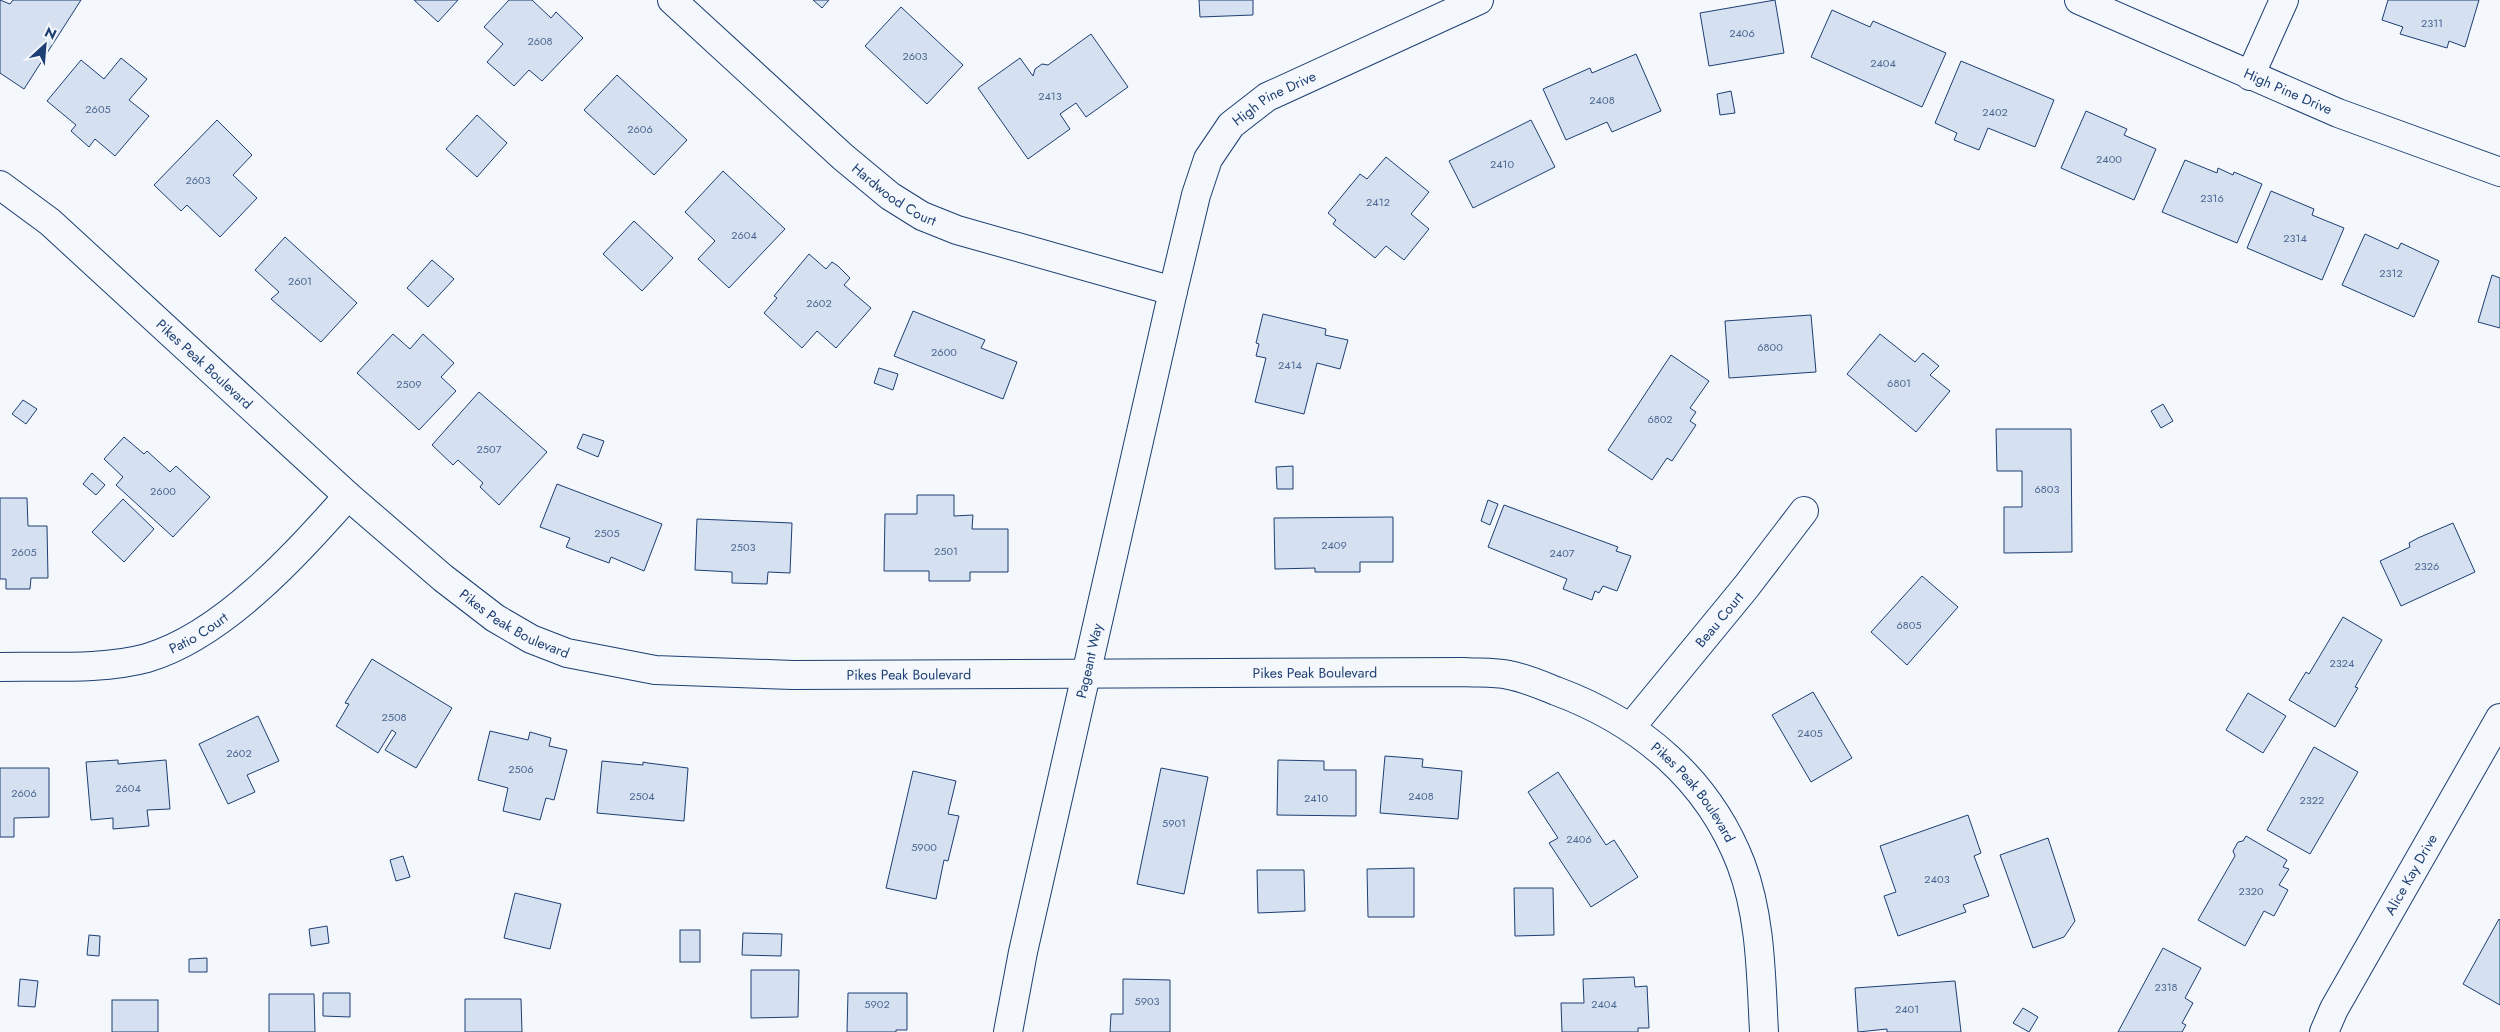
<svg xmlns="http://www.w3.org/2000/svg" width="2500" height="1032" font-family="Jost,sans-serif">
<style>
.building{fill:#d5e0f0;stroke:#1d3f73}
.lines{fill:none;stroke-linecap:round;stroke-linejoin:round}
.minor-casing{stroke:#1d3f73;stroke-width:30}
.minor{stroke:#f4f7fb;stroke-width:28}
.labels{text-anchor:middle;dominant-baseline:central;stroke-width:4;stroke-linejoin:round;paint-order:stroke}
.number-label{font-size:11px;fill:#4b6792}
.street-label{font-size:14px;fill:#1d3f73;stroke:#f4f7fb}
</style>
<rect width="100%" height="100%" fill="#f4f7fb"/>
<!-- building -->
<g class="building">
<polygon points="0,0 10,4 13,0 81,0 24,89 0,73"/>
<polygon points="414,0 458,0 438,22"/>
<polygon points="509,0 532,0 551,18 556,12 583,38 542,81 529,70 514,86 487,62 503,44 484,27"/>
<polygon points="813,0 829,0 822,8"/>
<polygon points="1199,0 1253,0 1253,15 1200,17"/>
<polygon points="1775,0 1784,53 1709,66 1700,13"/>
<polygon points="2388,0 2479,0 2465,47 2449,41 2447,48 2400,34 2403,27 2382,20"/>
<polygon points="901,7 963,65 927,104 865,46"/>
<polygon points="1832,10 1870,27 1873,21 1946,53 1922,107 1811,57"/>
<polygon points="1091,34 1128,87 1086,117 1076,103 1060,114 1070,129 1028,159 978,88 1020,58 1033,76 1035,69 1042,64 1048,65"/>
<polygon points="1636,54 1661,111 1612,132 1607,122 1566,140 1543,89 1590,68 1592,73"/>
<polygon points="121,58 147,79 129,100 149,116 115,156 95,139 89,147 71,131 76,125 47,101 81,60 104,79"/>
<polygon points="1961,61 2054,100 2035,147 1988,128 1979,150 1954,140 1957,133 1935,123"/>
<polygon points="617,75 687,140 654,175 584,110"/>
<polygon points="1731,91 1735,113 1720,115 1717,94"/>
<polygon points="2086,111 2127,129 2124,135 2156,149 2134,200 2061,168"/>
<polygon points="477,115 507,143 477,177 446,149"/>
<polygon points="217,120 252,155 233,175 257,198 220,237 187,205 181,211 154,185"/>
<polygon points="1531,120 1555,167 1473,208 1449,161"/>
<polygon points="1386,157 1429,192 1411,214 1429,229 1404,260 1386,246 1375,258 1333,224 1336,220 1328,213 1360,174 1367,179"/>
<polygon points="2185,160 2217,173 2218,168 2233,175 2234,172 2262,184 2237,243 2162,212"/>
<polygon points="723,171 785,229 729,288 698,259 715,241 685,212"/>
<polygon points="2271,191 2314,209 2312,215 2344,228 2322,280 2247,248"/>
<polygon points="634,221 673,258 642,291 603,254"/>
<polygon points="2365,234 2398,249 2401,243 2439,261 2414,317 2342,285"/>
<polygon points="285,237 357,303 321,342 271,299 279,292 255,270"/>
<polygon points="809,254 826,269 832,262 838,266 850,278 844,285 871,308 836,348 817,331 802,348 764,313 777,298 774,296"/>
<polygon points="432,260 454,279 428,307 407,288"/>
<polygon points="2492,275 2500,278 2500,328 2478,322"/>
<polygon points="913,311 985,340 981,348 1017,362 1003,399 894,356"/>
<polygon points="1263,314 1326,329 1325,335 1348,340 1340,369 1317,363 1304,414 1255,402 1266,358 1256,356 1259,344 1256,343"/>
<polygon points="1811,315 1816,372 1729,378 1725,321"/>
<polygon points="393,334 410,349 423,334 454,363 441,377 456,391 419,430 357,373"/>
<polygon points="1880,334 1915,362 1923,353 1939,366 1930,375 1950,391 1916,432 1847,374"/>
<polygon points="1671,355 1709,381 1690,408 1696,412 1690,421 1696,425 1672,461 1667,458 1652,480 1608,450"/>
<polygon points="879,368 898,374 893,390 874,383"/>
<polygon points="479,392 547,452 499,505 480,487 483,483 458,460 453,465 432,445"/>
<polygon points="23,400 37,409 26,424 12,414"/>
<polygon points="2163,404 2173,421 2161,428 2151,411"/>
<polygon points="1996,429 2071,429 2072,552 2004,553 2004,507 2022,507 2022,471 1997,471"/>
<polygon points="583,434 604,441 598,457 577,448"/>
<polygon points="124,437 144,454 147,451 170,472 176,466 210,497 173,537 116,485 123,477 104,459"/>
<polygon points="1293,466 1293,489 1277,489 1276,467"/>
<polygon points="92,473 105,485 96,495 83,484"/>
<polygon points="557,484 662,524 644,571 611,557 609,563 566,547 570,538 540,527"/>
<polygon points="917,495 954,495 954,516 973,515 972,529 1008,529 1008,572 970,572 970,581 929,581 929,571 884,571 885,514 917,514"/>
<polygon points="0,498 27,498 28,526 47,526 48,578 31,578 30,589 6,589 6,579 0,579"/>
<polygon points="123,499 154,529 124,562 92,532"/>
<polygon points="1488,500 1498,504 1490,525 1481,521"/>
<polygon points="1504,505 1618,547 1616,551 1631,556 1617,591 1603,586 1599,593 1595,591 1592,600 1563,589 1567,579 1488,547"/>
<polygon points="1393,517 1393,562 1360,562 1360,572 1315,572 1315,568 1275,569 1274,518"/>
<polygon points="697,519 792,523 790,573 768,572 767,584 732,583 732,572 695,570"/>
<polygon points="2453,523 2475,572 2401,606 2380,561 2410,547 2409,543 2418,538"/>
<polygon points="1922,576 1958,607 1907,665 1871,632"/>
<polygon points="2343,617 2382,640 2355,687 2358,688 2335,727 2289,700 2306,672 2309,674"/>
<polygon points="372,659 452,708 416,768 385,750 396,733 392,730 378,753 336,726 349,704 345,703"/>
<polygon points="1813,692 1852,758 1811,782 1772,715"/>
<polygon points="2248,693 2286,716 2263,753 2226,730"/>
<polygon points="258,716 279,761 247,775 255,792 228,804 199,744"/>
<polygon points="490,731 528,740 530,732 551,738 549,746 567,750 554,800 546,798 540,820 503,811 508,788 478,780"/>
<polygon points="2314,747 2358,772 2310,854 2267,830"/>
<polygon points="1385,756 1423,759 1422,767 1462,771 1458,819 1380,813"/>
<polygon points="118,760 118,764 166,760 170,809 147,810 149,826 113,829 113,818 91,820 86,762"/>
<polygon points="1278,760 1324,761 1324,770 1356,770 1356,816 1277,815"/>
<polygon points="602,761 643,765 643,762 648,763 688,768 684,821 597,813"/>
<polygon points="0,768 49,768 49,817 14,818 14,837 0,837"/>
<polygon points="1161,768 1208,777 1184,894 1137,884"/>
<polygon points="913,771 956,781 948,814 959,816 948,861 944,860 936,899 886,888"/>
<polygon points="1558,772 1606,845 1614,840 1638,877 1591,907 1549,843 1558,838 1528,792"/>
<polygon points="1968,815 1981,853 1974,856 1989,896 1963,905 1966,912 1898,936 1884,896 1896,892 1880,846"/>
<polygon points="2246,836 2287,860 2283,867 2289,869 2279,885 2288,890 2274,916 2264,911 2245,946 2198,920 2235,856 2233,851 2238,842 2243,841"/>
<polygon points="2048,838 2075,921 2064,937 2033,948 2000,855"/>
<polygon points="403,856 410,877 396,881 390,860"/>
<polygon points="1414,868 1414,917 1368,917 1367,869"/>
<polygon points="1257,870 1304,870 1305,911 1258,913"/>
<polygon points="1514,888 1553,888 1554,935 1515,936"/>
<polygon points="515,893 561,904 550,949 504,938"/>
<polygon points="2499,919 2500,920 2500,1005 2463,984"/>
<polygon points="327,926 329,943 311,946 309,929"/>
<rect x="680" y="930" width="20" height="32"/>
<polygon points="743,933 782,934 781,956 742,955"/>
<polygon points="89,935 100,936 99,956 87,955"/>
<polygon points="2163,948 2201,968 2185,998 2193,1003 2182,1023 2186,1025 2182,1032 2118,1032"/>
<polygon points="207,958 207,972 189,972 189,959"/>
<polygon points="751,970 799,970 798,1017 751,1018"/>
<polygon points="1634,977 1635,987 1647,986 1649,1028 1638,1028 1638,1032 1562,1032 1561,1003 1584,1003 1583,979"/>
<polygon points="20,979 38,981 35,1007 18,1006"/>
<polygon points="1123,979 1170,980 1170,1032 1110,1032 1111,1014 1123,1014"/>
<polygon points="1955,981 1961,1032 1887,1032 1887,1029 1858,1032 1855,988"/>
<polygon points="323,993 350,993 350,1017 323,1016"/>
<polygon points="848,993 907,993 907,1030 896,1030 896,1032 847,1032"/>
<polygon points="269,994 314,994 315,1032 269,1032"/>
<polygon points="465,999 521,999 522,1032 465,1032"/>
<rect x="112" y="1000" width="46" height="32"/>
<polygon points="2023,1008 2038,1017 2029,1032 2013,1023"/>
</g>
<g class="lines">
<defs>
<g id="minor">
<path id="s1" d="M672 0 843 157 890 196 922 216 957 230 1173 291"/>
<path id="s2" d="M2079 0 2338 113 2500 172"/>
<polyline points="2250,76 2284,0"/>
<path id="s3" d="M0 185 50 222 348 496 443 578 495 618 531 639 567 653 655 670 793 675 1464 672C1478 673 1495 672 1509 675 1525 678 1541 685 1556 691 1640 722 1708 779 1741 864 1761 917 1761 976 1764 1032"/>
<path id="s4" d="M0 667C45 666 104 670 147 658 224 635 296 554 348 496"/>
<path id="s5" d="M1631 727 1746 587 1804 511"/>
<path id="s6" d="M1008 1032 1023 952 1173 291 1196 195 1208 159 1231 125 1267 97 1479 0"/>
<path id="s7" d="M2324 1032 2334 1009 2500 718"/>
</g>
</defs>
<!-- minor casing -->
<use href="#minor" class="minor-casing"/>
<!-- minor -->
<use href="#minor" class="minor"/>
</g>
<g class="labels">
<!-- number labels -->
<g class="number-label">
<text x="2432" y="23">2311</text>
<text x="1742" y="33">2406</text>
<text x="540" y="41">2608</text>
<text x="915" y="56">2603</text>
<text x="1883" y="63">2404</text>
<text x="1050" y="96">2413</text>
<text x="1602" y="100">2408</text>
<text x="98" y="109">2605</text>
<text x="1995" y="112">2402</text>
<text x="640" y="129">2606</text>
<text x="2109" y="159">2400</text>
<text x="1502" y="164">2410</text>
<text x="198" y="180">2603</text>
<text x="2212" y="198">2316</text>
<text x="1378" y="202">2412</text>
<text x="744" y="235">2604</text>
<text x="2295" y="238">2314</text>
<text x="2391" y="273">2312</text>
<text x="300" y="281">2601</text>
<text x="819" y="303">2602</text>
<text x="1770" y="347">6800</text>
<text x="944" y="352">2600</text>
<text x="1290" y="365">2414</text>
<text x="1899" y="383">6801</text>
<text x="409" y="384">2509</text>
<text x="1660" y="419">6802</text>
<text x="489" y="449">2507</text>
<text x="2047" y="489">6803</text>
<text x="163" y="491">2600</text>
<text x="607" y="533">2505</text>
<text x="1334" y="545">2409</text>
<text x="743" y="547">2503</text>
<text x="946" y="551">2501</text>
<text x="24" y="552">2605</text>
<text x="1562" y="553">2407</text>
<text x="2427" y="566">2326</text>
<text x="1909" y="625">6805</text>
<text x="2342" y="663">2324</text>
<text x="394" y="717">2508</text>
<text x="1810" y="733">2405</text>
<text x="239" y="753">2602</text>
<text x="521" y="769">2506</text>
<text x="128" y="788">2604</text>
<text x="24" y="793">2606</text>
<text x="642" y="796">2504</text>
<text x="1421" y="796">2408</text>
<text x="1316" y="798">2410</text>
<text x="2312" y="800">2322</text>
<text x="1174" y="823">5901</text>
<text x="1579" y="839">2406</text>
<text x="924" y="847">5900</text>
<text x="1937" y="879">2403</text>
<text x="2251" y="891">2320</text>
<text x="2166" y="987">2318</text>
<text x="1147" y="1001">5903</text>
<text x="877" y="1004">5902</text>
<text x="1604" y="1004">2404</text>
<text x="1907" y="1009">2401</text>
</g>
<!-- street labels -->
<g class="street-label">
<text stroke="none"><textPath href="#s2" startOffset="228">High Pine Drive</textPath></text>
<text stroke="none"><textPath href="#s6" startOffset="988">High Pine Drive</textPath></text>
<text stroke="none"><textPath href="#s1" startOffset="296">Hardwood Court</textPath></text>
<text stroke="none"><textPath href="#s3" startOffset="272">Pikes Peak Boulevard</textPath></text>
<text stroke="none"><textPath href="#s5" startOffset="139">Beau Court</textPath></text>
<text stroke="none"><textPath href="#s3" startOffset="678">Pikes Peak Boulevard</textPath></text>
<text stroke="none"><textPath href="#s4" startOffset="205">Patio Court</textPath></text>
<text stroke="none"><textPath href="#s6" startOffset="380">Pageant Way</textPath></text>
<text stroke="none"><textPath href="#s3" startOffset="1488">Pikes Peak Boulevard</textPath></text>
<text stroke="none"><textPath href="#s3" startOffset="1082">Pikes Peak Boulevard</textPath></text>
<text stroke="none"><textPath href="#s3" startOffset="1906">Pikes Peak Boulevard</textPath></text>
<text stroke="none"><textPath href="#s7" startOffset="180">Alice Kay Drive</textPath></text>
</g>
</g>
<!-- north arrow -->
<g transform="translate(45 45) rotate(26)" stroke="#f4f7fb" stroke-width="4" paint-order="stroke">
<path d="M0-4L9 19L0 12L-9 19Z" fill="#1d3f73"/>
<text y="-8" font-size="14" font-weight="bold" text-anchor="middle" fill="#1d3f73">N</text>
</g>
</svg>
